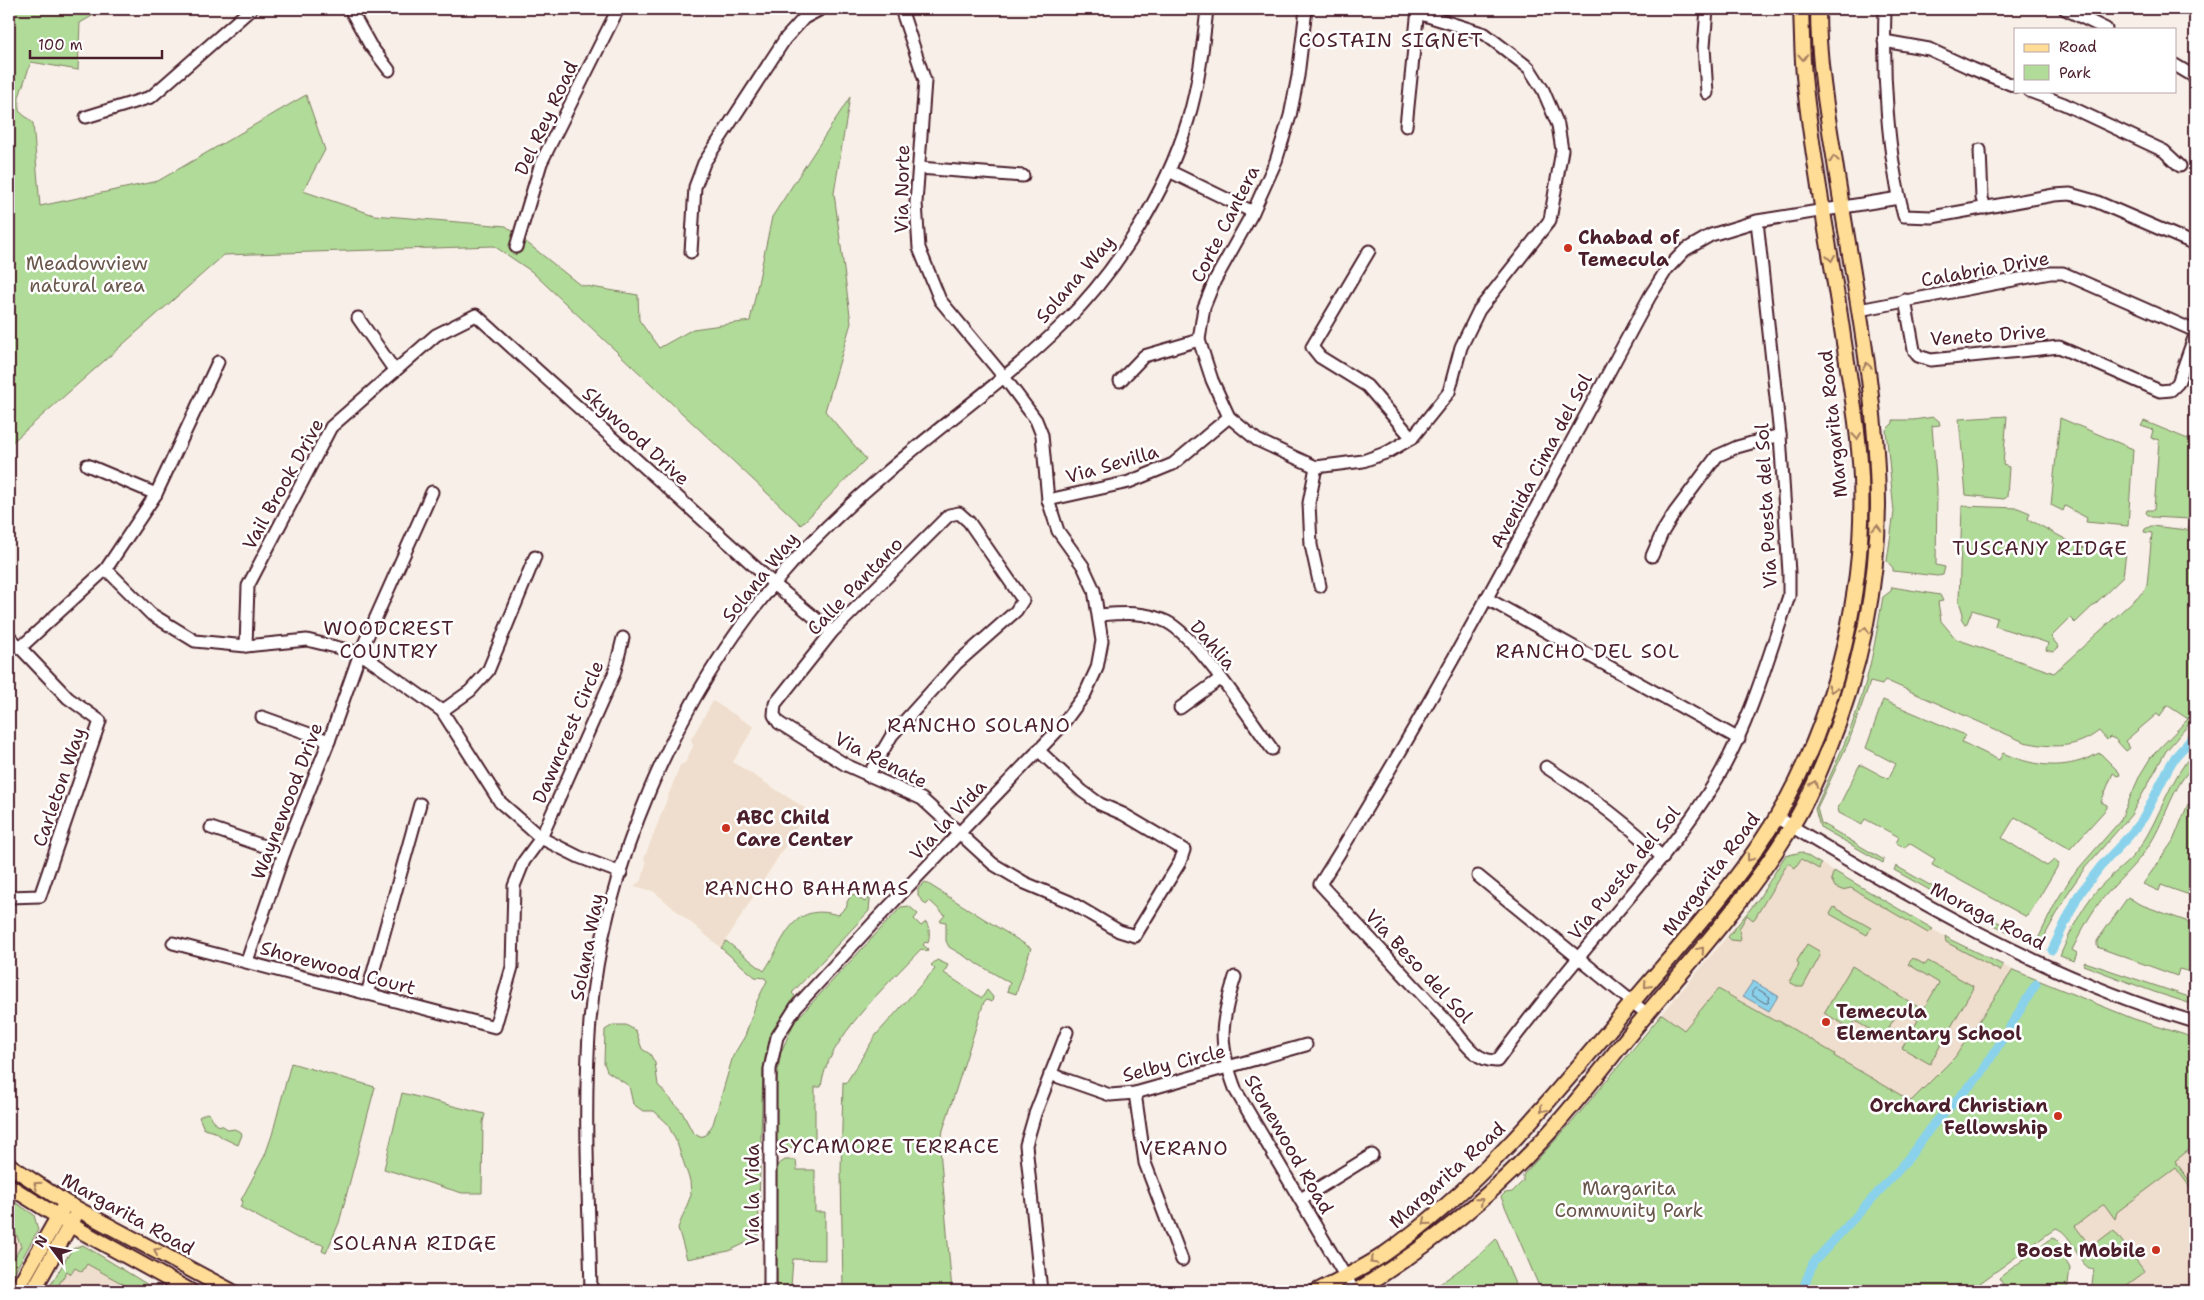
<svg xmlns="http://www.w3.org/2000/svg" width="2204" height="1300" font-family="'Shantell Sans',sans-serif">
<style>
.built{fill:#efdecd}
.green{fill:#b1db98;stroke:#7e7d62}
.water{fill:#8ad2eb;stroke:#708a9e}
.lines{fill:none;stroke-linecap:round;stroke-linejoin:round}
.shore{stroke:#646778;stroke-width:1}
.canal{stroke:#8ad2eb;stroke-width:9}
.minor-casing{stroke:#4a1f2b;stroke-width:15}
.major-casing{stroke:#4a1f2b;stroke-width:18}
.minor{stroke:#fff;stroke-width:11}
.major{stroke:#ffdd96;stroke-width:14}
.oneway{stroke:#a47e60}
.poi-dot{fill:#c8321e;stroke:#fff;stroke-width:2}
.labels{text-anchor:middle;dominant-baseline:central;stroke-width:5;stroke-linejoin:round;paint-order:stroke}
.street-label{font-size:19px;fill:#4a1f2b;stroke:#fff}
.poi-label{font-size:19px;font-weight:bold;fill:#4a1f2b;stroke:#fff;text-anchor:start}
.park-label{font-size:19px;fill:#69574c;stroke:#fff}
.neighbourhood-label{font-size:20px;letter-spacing:1px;fill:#4a1f2b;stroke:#fff}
</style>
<rect width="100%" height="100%" fill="#f8f0e8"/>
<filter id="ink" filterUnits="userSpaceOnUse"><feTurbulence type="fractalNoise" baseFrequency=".02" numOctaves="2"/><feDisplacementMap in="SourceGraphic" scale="10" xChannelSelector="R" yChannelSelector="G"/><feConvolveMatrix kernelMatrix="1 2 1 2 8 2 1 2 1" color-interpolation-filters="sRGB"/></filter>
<g filter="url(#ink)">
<!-- built -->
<g class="built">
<polygon points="713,701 754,727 733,762 808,810 721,948 653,891 634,886 642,880 646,863 644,859 680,765 685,763 693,746 691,739"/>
<polygon points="1801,852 1951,940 2013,970 1955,1057 1903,1109 1685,1032 1662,1014 1759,898 1785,856"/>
<polygon points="2195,1145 2195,1291 2118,1291 2075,1226 2104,1204 2109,1209"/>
<polygon points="9,1198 34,1215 38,1230 9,1282"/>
<polygon points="83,1245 102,1256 158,1291 47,1291 72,1249"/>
</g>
<!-- green -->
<g class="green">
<polygon points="9,9 104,9 80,23 78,70 31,62 19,97 19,111 33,123 40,206 158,181 306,95 325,150 303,191 374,215 506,226 580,285 638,295 639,320 659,348 693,329 750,321 772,217 850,97 834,193 851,323 825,411 866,459 801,525 531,271 494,246 224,255 9,445"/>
<polygon points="2007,416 2003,465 2009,467 2007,497 2004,499 1966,495 1959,419"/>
<polygon points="1934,417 1939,421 1940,425 1932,426 1937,490 1936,565 1945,567 1943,575 1937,576 1893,571 1893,568 1887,561 1894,512 1886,430 1893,423 1893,420 1913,420"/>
<polygon points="2060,418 2133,449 2128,526 2086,522 2087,518 2065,506 2063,511 2051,505"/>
<path d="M2144 421 2195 442V717L2166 751 2131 815 2084 869 2071 888 2039 946 2026 940 2028 936 2038 939 2056 902 2072 876 2120 821 2140 775 2151 757 2188 719 2167 705 2160 717 2157 714 2125 741 2130 748 2126 751 2115 739 2110 737 2107 740 2099 731C2076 749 2052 748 2024 742L1885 680 1882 685 1870 682 1849 741 1817 808 1821 823 1884 860 1883 863 1820 827 1815 809C1832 771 1850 735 1862 695 1872 663 1877 630 1883 597L1891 591 1892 587 1940 595 1943 601 1938 602 1941 621 1956 639 2054 673 2145 590 2147 585 2152 533 2144 532 2145 529 2151 526 2188 530 2190 519 2151 517 2146 513 2147 510H2154L2159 440 2151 438 2153 430 2141 426Z"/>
<polygon points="1962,506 2018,508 2030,513 2028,519 2080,547 2126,552 2123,577 2075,623 2070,618 2051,637 2059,647 2053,652 2046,650 2048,643 1995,626 1997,618 1972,610 1967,623 1965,624 1961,618 1963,614 1959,601"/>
<path d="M1883 700 1965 735 1962 742 1999 760 2003 753C2030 765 2058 770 2086 759 2091 758 2095 754 2100 753L2119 772 2120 775 2117 776 2113 773 2101 802 2107 805V808L2070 849 2015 817 2002 838 2047 866 2054 860 2059 864 2028 916H2025L1932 865 1935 859 1909 843 1905 848 1896 843 1899 837 1865 819 1862 825 1839 813 1838 808 1859 766 1862 765 1888 779 1896 764 1866 748Z"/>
<path d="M2195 751V764C2171 788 2167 817 2150 844 2136 866 2115 883 2099 903 2088 918 2080 934 2072 950L2077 953 2074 961 2060 956C2070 933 2081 908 2098 889 2111 874 2129 864 2140 847 2161 816 2169 779 2195 751Z"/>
<polygon points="2188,804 2193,806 2195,804 2195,897 2161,885 2159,891 2143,884 2173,841"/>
<polygon points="1801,852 1821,864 1819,869 1801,859 1795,868 1788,863 1755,918 1753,920 1747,915 1739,929 1741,939 1740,941 1731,940 1728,937 1759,898 1785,856"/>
<polygon points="1896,866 1979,913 2018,932 2016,936 1965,910 1894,870"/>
<polygon points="1834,871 1933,929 1928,933 1851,888 1842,890 1835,887 1831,879"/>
<polygon points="925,882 1031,948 1016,994 1007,991 1010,983 949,947 946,941 946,922 940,921 945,915 930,901 926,905 918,896 918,889"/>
<path d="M852 894 865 902 868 898 870 899 869 911 792 993 795 996C779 1019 767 1041 763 1069L758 1237 729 1251 687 1259 678 1228 691 1195 690 1181 677 1143 667 1123 654 1111H643L633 1104 629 1086 607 1071 604 1063 605 1030 613 1025H626L636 1031 642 1049 650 1054 655 1063 658 1085 682 1112 693 1133 700 1137 706 1135 713 1124 733 1056 745 1036 757 1001 767 981 765 978 755 977 721 948 726 941 764 971C785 941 790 901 838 915L847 906V902Z"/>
<polygon points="2128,897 2139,904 2194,924 2195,922 2195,973 2179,969 2177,976 2097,947 2097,941"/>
<path d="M909 906 918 914 914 919 921 926 926 922C930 928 930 936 928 943L925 942 923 945 928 949 927 951 921 949C889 983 826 1040 821 1087H815V1141H797L796 1148 782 1146 776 1139 775 1103 778 1069 781 1052 795 1021 901 907Z"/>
<polygon points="1834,907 1871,928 1867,935 1830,914"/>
<polygon points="1945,936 1951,940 2003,965 2000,971 1946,942"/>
<polygon points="1807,944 1819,951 1820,956 1803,987 1799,987 1791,983 1790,980 1799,965 1797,961"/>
<polygon points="1913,958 1925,965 1928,961 1973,986 1972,990 1930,1064 1902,1048 1918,1020 1900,1009 1883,1037 1855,1021 1850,1028 1824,1013 1852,966 1923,1010 1939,983 1908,964"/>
<polygon points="937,960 948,965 944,973 982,998 987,990 993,997 992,1002 986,1000 984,1002 943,1130 940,1149 952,1291 843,1291 841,1170 843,1082 846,1083 876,1035 935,969 931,965"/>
<polygon points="2085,962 2195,999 2195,1005 2154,992 2083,965"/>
<path d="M2013 970 2134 1019 2195 1038V1145L2175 1161 2195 1188V1194L2176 1168 2117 1212 2115 1219 2104 1204 2075 1226 2091 1247 2112 1231 2115 1232 2142 1268 2144 1271 2142 1274 2119 1291H2091L2094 1270C2076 1266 2075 1235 2056 1228L1980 1283 1986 1291H1541L1501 1197 1505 1193 1512 1192 1523 1181V1175L1573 1121 1662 1014 1684 1030 1718 989 1775 1021H1779L1835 1054 1834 1056 1911 1101 1955 1057Z"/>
<polygon points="291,1063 375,1087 339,1223 326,1253 322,1251 324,1245 297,1238 240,1207 243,1201 241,1200 265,1155 272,1135"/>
<polygon points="402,1093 485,1114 483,1122 482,1193 462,1193 384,1169"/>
<polygon points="206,1113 209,1114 217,1125 223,1126 229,1130 234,1129 241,1132 242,1135 238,1145 223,1138 215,1132 204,1129 199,1117"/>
<polygon points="785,1160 796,1160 797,1170 815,1170 815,1212 825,1212 825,1260 793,1259 791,1287 826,1288 826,1291 777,1291 776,1166"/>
<polygon points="9,1198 34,1215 38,1230 9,1282 9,1267 21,1246 14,1229 14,1216 9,1207"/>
<polygon points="2052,1238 2057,1240 2065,1248 2062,1255 2070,1268 2067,1291 2007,1291 1999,1278"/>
<polygon points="1496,1239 1518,1291 1430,1291 1476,1258"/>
<polygon points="83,1245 158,1291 130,1291 126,1289 125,1291 119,1291 123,1284 87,1264 82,1272 75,1268 71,1274 67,1271 55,1291 47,1291 72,1249"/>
</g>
<!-- water -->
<polygon class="water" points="1753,981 1778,996 1769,1011 1743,996"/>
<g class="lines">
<!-- shore -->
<polygon class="shore" points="1756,988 1770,997 1768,1003 1765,1003 1752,995 1752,992"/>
<!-- canal -->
<g class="canal">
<polyline points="2052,950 2078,896 2101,866 2129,836 2144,817 2168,769 2175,757 2195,735"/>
<polyline points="1802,1291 1813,1263 1905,1163 1931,1127 1981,1074 2036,984"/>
</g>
<defs>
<g id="minor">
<polyline points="350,9 370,45 389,70"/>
<polyline points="1306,9 1298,76 1290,116 1276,161 1253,212 1215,280 1204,307 1199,340 1212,380 1229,417 1257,440 1316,467 1363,461 1388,452 1412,438 1449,392 1461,347 1479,310 1550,220 1562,150 1558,125 1543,90 1529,68 1485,34 1418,13"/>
<polyline points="1707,9 1704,47 1707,93"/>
<path d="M1885 9C1883 73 1887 154 1904 216L1932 217 2054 195 2070 194 2095 201 2195 244"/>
<polyline points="2065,9 2106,29"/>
<polyline points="1884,41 1929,49 1968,67 2015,86"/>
<polyline points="2175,65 2195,77"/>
<polyline points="2029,91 2064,104 2164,151 2180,166"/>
<polyline points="86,117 151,97 251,9"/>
<polyline points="1406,126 1418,9"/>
<polyline points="1980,150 1982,198 1985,208"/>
<polyline points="919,168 1023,176"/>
<polyline points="1169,171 1253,212"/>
<path d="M1757 221 1780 435 1789 573V596C1768 658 1750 723 1717 779 1684 833 1644 880 1604 927 1567 971 1531 1015 1497 1061 1476 1062 1464 1042 1452 1027L1320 884C1440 694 1543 493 1650 296L1667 269 1685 250 1711 235 1757 221 1899 198"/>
<polyline points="516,247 541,163 618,9"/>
<polyline points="1369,251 1312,347 1320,357 1367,386 1412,438"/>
<polyline points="691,252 695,187 704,163 785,39 804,18 821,9"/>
<polyline points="1905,300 1914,350 1918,356 1931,360 2059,347 2160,391 2171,390 2178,383 2195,335"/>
<polyline points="1859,310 2050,273 2063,273 2195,331"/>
<polyline points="358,318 395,371"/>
<polyline points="1120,381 1144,356 1199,340"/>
<polyline points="87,465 156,494"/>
<polyline points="1316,467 1309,503 1311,545 1320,586"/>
<polyline points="1048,500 1129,482 1173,464 1229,417"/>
<polyline points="1652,556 1662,533 1675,512 1717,456 1737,447 1780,435"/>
<polyline points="106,569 151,614 195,641 246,646 307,640 360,653 442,711 500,802 541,838 579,857 621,873"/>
<polyline points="1486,598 1739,739"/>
<path d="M1099 615C1123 613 1145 611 1167 622 1197 637 1250 719 1272 749"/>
<polyline points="9,636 68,698 100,721 40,896 9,897"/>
<polyline points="246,646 248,586 331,427 436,335 476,315 774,584 832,632"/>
<polyline points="20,648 106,569 156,494 218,362"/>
<polyline points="1180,708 1220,679"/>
<polyline points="442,711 470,691 488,671 535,557"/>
<polyline points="262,717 329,741"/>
<path d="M1546 767C1588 794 1627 823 1663 858"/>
<polyline points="868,776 892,735 956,664 1016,611 1023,600 969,522 959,513 949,515 832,632 775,704 774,715 779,723 846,765 922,799 993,864 1025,883 1070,902 1119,931 1135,936 1180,862 1184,850 1123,814 1100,804 1082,791 1038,750"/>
<path d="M1776 817C1909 897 2045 978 2195 1022"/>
<polyline points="211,828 284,853"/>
<polyline points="1478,876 1647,1014"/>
<polyline points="173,943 495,1027 512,967 514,886 524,861 541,838 614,674 623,638"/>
<polyline points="247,961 284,853 329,741 360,653 432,492"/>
<path d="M1235 977C1220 1024 1218 1044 1236 1091L1354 1291"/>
<polyline points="367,994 420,804"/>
<polyline points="1050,1074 1110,1095 1135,1093 1306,1045"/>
<polyline points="1135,1093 1145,1163 1182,1260"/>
<polyline points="1301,1199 1372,1155"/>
<path d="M591 1291C589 1203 583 1109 590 1021 603 869 676 700 774 584 808 543 846 507 886 473 944 422 1009 378 1064 323 1118 270 1166 193 1188 120 1199 84 1203 46 1207 9"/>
<polyline points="770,1291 770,1069 777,1037 796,1007 877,919 1059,729 1085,694 1097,668 1102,641 1094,590 1083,566 1058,531 1048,500 1042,435 1036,420 1004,377 940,300 919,248 916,203 925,81 901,9"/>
<polyline points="1041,1291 1026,1145 1035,1114 1067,1032"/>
</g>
<g id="major">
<polyline points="9,1165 66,1203 231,1291"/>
<polyline points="9,1186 81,1231 190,1291"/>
<polyline points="16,1291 63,1208"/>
<polyline points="33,1291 74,1218"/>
<path d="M1317 1291C1339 1280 1362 1269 1383 1255 1478 1189 1551 1100 1625 1011 1681 944 1742 880 1785 803 1838 705 1865 589 1861 478 1859 430 1850 383 1843 336 1831 250 1812 163 1804 76 1802 54 1802 31 1801 9"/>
<path d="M1356 1291C1422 1251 1482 1204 1535 1148 1571 1111 1602 1068 1635 1028 1689 963 1746 901 1790 829 1805 806 1816 781 1826 756 1859 675 1878 590 1878 503 1877 386 1851 271 1834 156 1826 107 1818 58 1818 9"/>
</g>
</defs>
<!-- minor casing -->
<use href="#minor" class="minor-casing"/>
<!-- major casing -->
<use href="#major" class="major-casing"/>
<!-- minor -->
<use href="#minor" class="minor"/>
<!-- major -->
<use href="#major" class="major"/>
</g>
<!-- one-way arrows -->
<defs><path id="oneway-chevron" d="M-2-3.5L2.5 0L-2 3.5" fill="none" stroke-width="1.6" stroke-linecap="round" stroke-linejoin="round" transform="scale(1.25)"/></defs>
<g class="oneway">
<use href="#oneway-chevron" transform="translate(1803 57) rotate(87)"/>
<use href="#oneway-chevron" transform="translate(1834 159) rotate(-99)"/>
<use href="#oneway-chevron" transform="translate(1831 258) rotate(81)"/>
<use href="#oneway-chevron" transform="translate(1867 366) rotate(-98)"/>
<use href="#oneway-chevron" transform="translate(1857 436) rotate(84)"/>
<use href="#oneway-chevron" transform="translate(1877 528) rotate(-88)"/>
<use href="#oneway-chevron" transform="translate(1865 630) rotate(-78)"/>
<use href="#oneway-chevron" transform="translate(1832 689) rotate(108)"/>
<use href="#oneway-chevron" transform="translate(1814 784) rotate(-67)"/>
<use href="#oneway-chevron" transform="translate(1750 858) rotate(127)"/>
<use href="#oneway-chevron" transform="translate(1701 950) rotate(-50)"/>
<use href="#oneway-chevron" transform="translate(1647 985) rotate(131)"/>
<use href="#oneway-chevron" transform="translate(1543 1109) rotate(131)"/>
<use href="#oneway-chevron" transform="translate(37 1185) rotate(-146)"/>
<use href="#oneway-chevron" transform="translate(1480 1201) rotate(-40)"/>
<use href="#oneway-chevron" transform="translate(1426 1222) rotate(140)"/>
<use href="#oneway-chevron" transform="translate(157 1251) rotate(-151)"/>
<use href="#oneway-chevron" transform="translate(1373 1261) rotate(150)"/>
</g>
</g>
<!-- markers -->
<g class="poi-dot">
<circle cx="1568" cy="248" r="5"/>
<circle cx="726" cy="828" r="5"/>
<circle cx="1826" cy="1022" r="5"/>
<circle cx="2058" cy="1116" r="5"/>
<circle cx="2156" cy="1250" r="5"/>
</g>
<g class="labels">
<!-- street labels -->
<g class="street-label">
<text transform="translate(546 118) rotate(-65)">Del Rey Road</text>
<text transform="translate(902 189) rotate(-89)">Via Norte</text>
<text transform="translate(1225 224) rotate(-63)">Corte Cantera</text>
<text transform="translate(1985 269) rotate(-10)">Calabria Drive</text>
<text transform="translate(1075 279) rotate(-49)">Solana Way</text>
<text transform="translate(1988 335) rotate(-4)">Veneto Drive</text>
<text transform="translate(1833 424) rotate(-96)">Margarita Road</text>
<text transform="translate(636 436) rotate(42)">Skywood Drive</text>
<text transform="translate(1541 461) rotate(-62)">Avenida Cima del Sol</text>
<text transform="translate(1112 464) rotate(-16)">Via Sevilla</text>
<text transform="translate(283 484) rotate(-61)">Vail Brook Drive</text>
<text transform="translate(1766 506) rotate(-93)">Via Puesta del Sol</text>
<text transform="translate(760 577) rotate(-51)">Solana Way</text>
<text transform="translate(855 586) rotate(-46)">Calle Pantano</text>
<text transform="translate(1213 645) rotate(49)">Dahlia</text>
<text transform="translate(568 732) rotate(-67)">Dawncrest Circle</text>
<text transform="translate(881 760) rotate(27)">Via Renate</text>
<text transform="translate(59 787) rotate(-71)">Carleton Way</text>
<text transform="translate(287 801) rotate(-69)">Waynewood Drive</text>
<text transform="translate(948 820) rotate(-47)">Via la Vida</text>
<text transform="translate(1624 873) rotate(-51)">Via Puesta del Sol</text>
<text transform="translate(1711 874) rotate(-53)">Margarita Road</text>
<text transform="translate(1988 916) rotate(27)">Moraga Road</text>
<text transform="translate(587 947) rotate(-79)">Solana Way</text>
<text transform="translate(1419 966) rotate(47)">Via Beso del Sol</text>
<text transform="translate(338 968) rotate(15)">Shorewood Court</text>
<text transform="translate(1174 1063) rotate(-14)">Selby Circle</text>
<text transform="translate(1289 1144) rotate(60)">Stonewood Road</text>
<text transform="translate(1447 1175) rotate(-42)">Margarita Road</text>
<text transform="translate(752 1195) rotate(-90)">Via la Vida</text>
<text transform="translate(128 1214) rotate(29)">Margarita Road</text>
</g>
<!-- poi labels -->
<g class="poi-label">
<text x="1578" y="237">Chabad of<tspan x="1578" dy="22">Temecula</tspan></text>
<text x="736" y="817">ABC Child<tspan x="736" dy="22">Care Center</tspan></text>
<text x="1836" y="1011">Temecula<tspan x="1836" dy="22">Elementary School</tspan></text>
<text x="2048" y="1105" text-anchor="end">Orchard Christian<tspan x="2048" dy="22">Fellowship</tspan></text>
<text x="2146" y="1250" text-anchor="end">Boost Mobile</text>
</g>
<!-- park labels -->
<g class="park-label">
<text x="87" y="263">Meadowview<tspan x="87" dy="22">natural area</tspan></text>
<text x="1629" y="1188">Margarita<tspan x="1629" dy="22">Community Park</tspan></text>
</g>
<!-- neighbourhood labels -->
<g class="neighbourhood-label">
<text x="1391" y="40">COSTAIN SIGNET</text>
<text x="2040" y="548">TUSCANY RIDGE</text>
<text x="389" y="628">WOODCREST<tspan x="389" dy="23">COUNTRY</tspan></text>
<text x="1588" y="651">RANCHO DEL SOL</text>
<text x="979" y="725">RANCHO SOLANO</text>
<text x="807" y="888">RANCHO BAHAMAS</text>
<text x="889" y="1146">SYCAMORE TERRACE</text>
<text x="1184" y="1148">VERANO</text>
<text x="415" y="1243">SOLANA RIDGE</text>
</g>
</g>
<!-- margin -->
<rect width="2204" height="1300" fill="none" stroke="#fff" stroke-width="30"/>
<rect x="15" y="15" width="2174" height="1270" fill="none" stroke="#4a1f2b" stroke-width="2" filter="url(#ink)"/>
<!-- legend -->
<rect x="2014" y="28" width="162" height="65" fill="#ffffff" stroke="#b7a5aa"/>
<rect x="2024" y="44" width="25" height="8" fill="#ffdd96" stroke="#b7a5aa"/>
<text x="2059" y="52" font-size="15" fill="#4a1f2b">Road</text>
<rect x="2024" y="65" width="25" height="15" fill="#b1db98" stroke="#b7a5aa"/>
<text x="2059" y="78" font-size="15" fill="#4a1f2b">Park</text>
<!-- north arrow -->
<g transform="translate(52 1248) rotate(302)" stroke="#ffffff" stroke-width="4" paint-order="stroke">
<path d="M0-4L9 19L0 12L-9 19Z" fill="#4a1f2b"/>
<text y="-8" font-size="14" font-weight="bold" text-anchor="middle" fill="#4a1f2b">N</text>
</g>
<!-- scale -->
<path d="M30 50v8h132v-8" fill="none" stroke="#4a1f2b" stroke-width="2.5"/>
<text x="38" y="50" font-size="15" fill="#4a1f2b" stroke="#ffffff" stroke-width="4" paint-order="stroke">100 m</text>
</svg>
